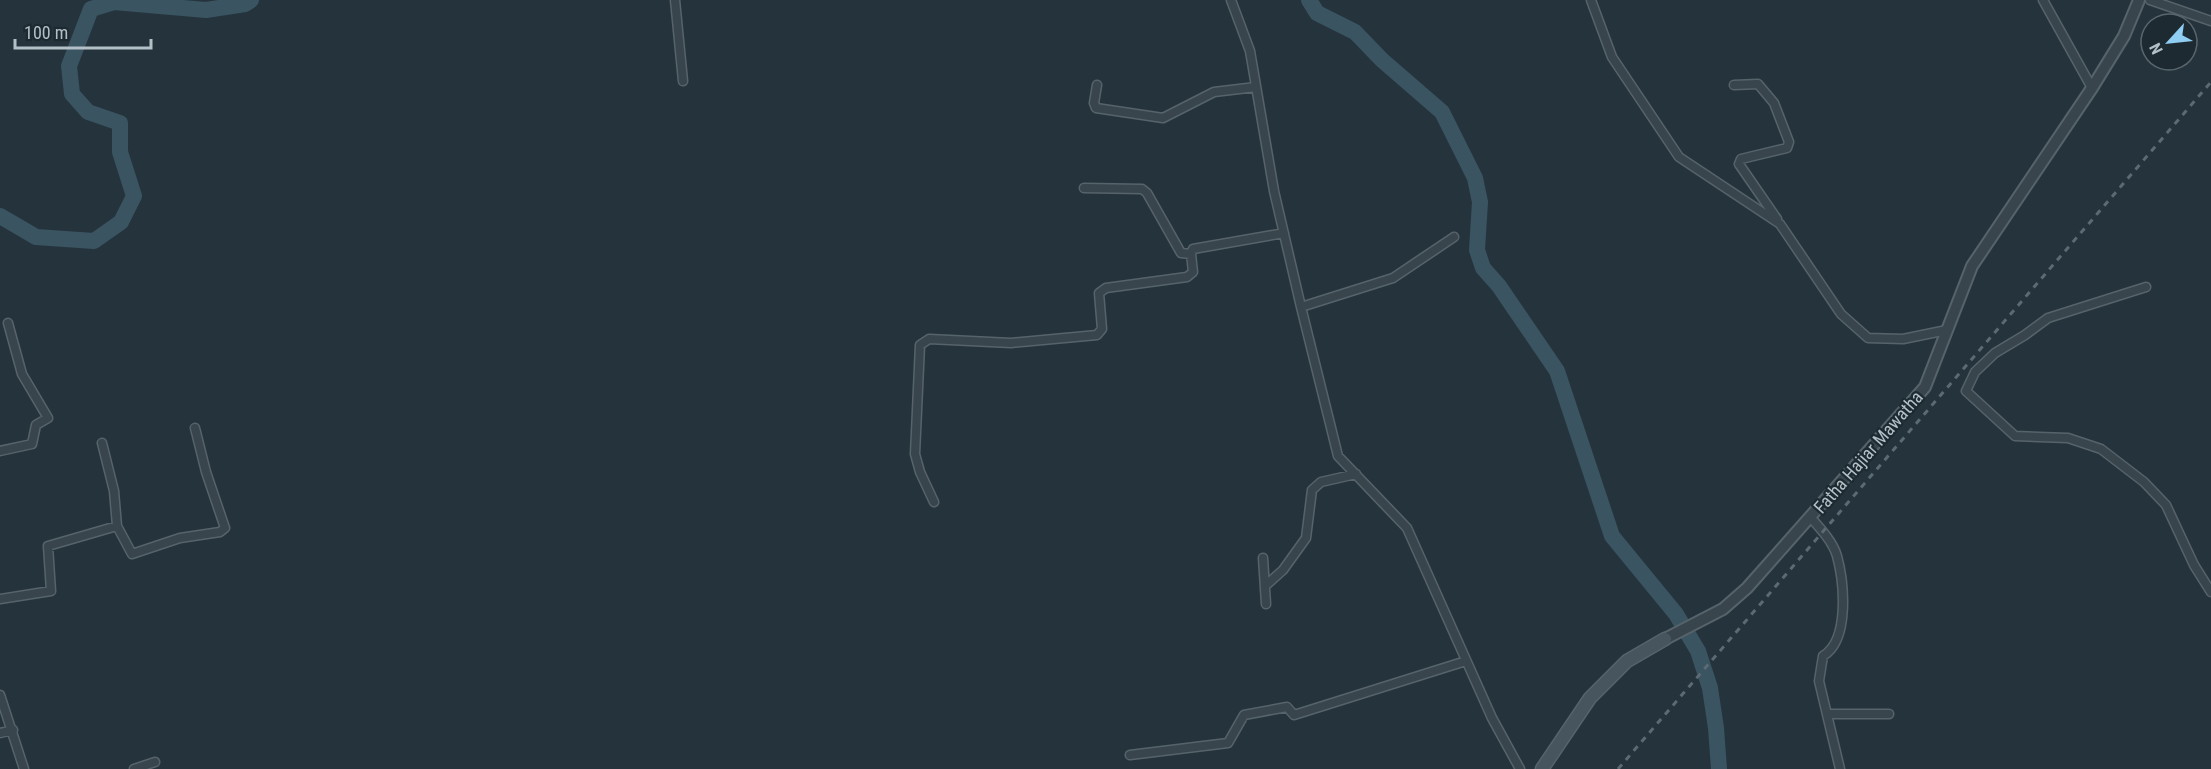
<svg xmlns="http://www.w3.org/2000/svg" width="2211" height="769" viewBox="0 0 2211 769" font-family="'Roboto Condensed',sans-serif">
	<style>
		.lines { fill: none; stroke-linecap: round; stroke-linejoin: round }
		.river { stroke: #3a5462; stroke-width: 16 }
		.minor-casing { stroke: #57636a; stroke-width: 11 }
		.tertiary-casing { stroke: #57636a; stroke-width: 14 }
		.secondary-casing { stroke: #57636a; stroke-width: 15 }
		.minor { stroke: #39454c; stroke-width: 8 }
		.tertiary { stroke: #39454c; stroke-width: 10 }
		.secondary { stroke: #47555f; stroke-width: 12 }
		.rail { stroke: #5b6a73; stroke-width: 3; stroke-dasharray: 6 6; stroke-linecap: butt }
		.labels { text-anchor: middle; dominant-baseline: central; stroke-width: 4.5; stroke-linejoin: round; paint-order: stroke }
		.street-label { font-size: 18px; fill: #b4c0c7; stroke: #1e2a31 }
	</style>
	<rect width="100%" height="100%" fill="#25343c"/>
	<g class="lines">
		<path class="river" d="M 1309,0 L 1317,13 L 1355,32 L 1382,60 L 1442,112 L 1475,178 L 1480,202 L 1477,250 L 1483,268 L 1499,286 L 1557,371 L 1612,536 L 1676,614 L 1698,651 L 1710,688 L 1716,728 L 1719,769
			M 0,216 L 36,237 L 94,241 L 121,222 L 134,196 L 120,152 L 120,123 L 88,112 L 72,94 L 69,66 L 91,9 L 114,2 L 206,10 L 245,4 L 251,0"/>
		<defs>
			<path id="minor" d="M 675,0 L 683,81
				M 1231,0 L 1250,51 L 1274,191 L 1301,307 L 1338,456 L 1407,528 L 1492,718 L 1520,769
				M 1591,0 L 1612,57 L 1679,157 L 1780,224 L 1841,314 L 1868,338 L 1903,339 L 1947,330
				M 2043,0 L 2092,88
				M 2150,0 L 2211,21
				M 1097,85 L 1094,103 L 1096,108 L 1163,118 L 1214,92 L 1256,87
				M 1734,85 L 1758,84 L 1774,103 L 1789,142 L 1787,148 L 1741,159 L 1739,164 L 1777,219
				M 1084,188 L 1142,189 L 1147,193 L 1181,253 L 1191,254
				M 2146,287 L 2048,318 L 2025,335 L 1995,353 L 1975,372 L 1966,391 L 2015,436 L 2068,438 L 2101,449 L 2144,482 L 2166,505 L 2194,565 L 2211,592
				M 1301,307 L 1393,278 L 1454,237
				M 102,443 L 114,491 L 117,526
				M 0,451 L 32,444 L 36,425 L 48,418 L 22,374 L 8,323
				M 934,502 L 920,472 L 915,454 L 920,345 L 929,339 L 1011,343 L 1097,335 L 1102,329 L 1099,293 L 1106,288 L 1187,277 L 1193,272 L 1191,254 L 1193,249 L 1284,233
				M 1811,518 C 1820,528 1833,542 1837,556 C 1844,582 1850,640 1823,656 L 1819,681 L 1840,769
				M 1263,558 L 1266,604
				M 1265,586 L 1283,570 L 1306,538 L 1312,490 L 1321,482 L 1356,474
				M 0,599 L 51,591 L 48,546 L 117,526 L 132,554 L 180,538 L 220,532 L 225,528 L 206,472 L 195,428
				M 0,695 L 24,769
				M 1827,714 L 1889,714
				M 0,733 L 13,730
				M 1130,755 L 1228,743 L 1244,715 L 1287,707 L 1294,715 L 1466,661
				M 134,769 L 155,762"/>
			<path id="tertiary" d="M 1665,639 L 1723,609 L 1747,588 L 1925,387 L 1972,266 L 2092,88 L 2124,36 L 2139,0"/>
			<path id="secondary" d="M 1542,769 L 1590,698 L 1627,661 L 1665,639"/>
		</defs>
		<use href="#minor" class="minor-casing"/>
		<use href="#tertiary" class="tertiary-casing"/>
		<use href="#secondary" class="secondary-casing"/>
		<use href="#minor" class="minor"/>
		<use href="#tertiary" class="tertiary"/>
		<use href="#secondary" class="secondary"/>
		<path class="rail" d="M 1618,769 L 2211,82"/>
	</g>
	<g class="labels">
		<g class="street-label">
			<text transform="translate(1868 452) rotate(-49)">Fatha Hajiar Mawatha</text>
		</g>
	</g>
	<g transform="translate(2169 42) rotate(243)"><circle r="28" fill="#1e2a31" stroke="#5a666d" stroke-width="1.5"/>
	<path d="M0-4.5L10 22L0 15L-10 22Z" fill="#8fcdf2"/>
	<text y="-9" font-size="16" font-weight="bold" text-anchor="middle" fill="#b4c0c7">N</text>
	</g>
	<path d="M15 39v9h136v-9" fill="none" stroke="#b4c0c7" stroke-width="3"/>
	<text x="24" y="39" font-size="18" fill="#b4c0c7" stroke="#1e2a31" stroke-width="4.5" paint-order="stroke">100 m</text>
</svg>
